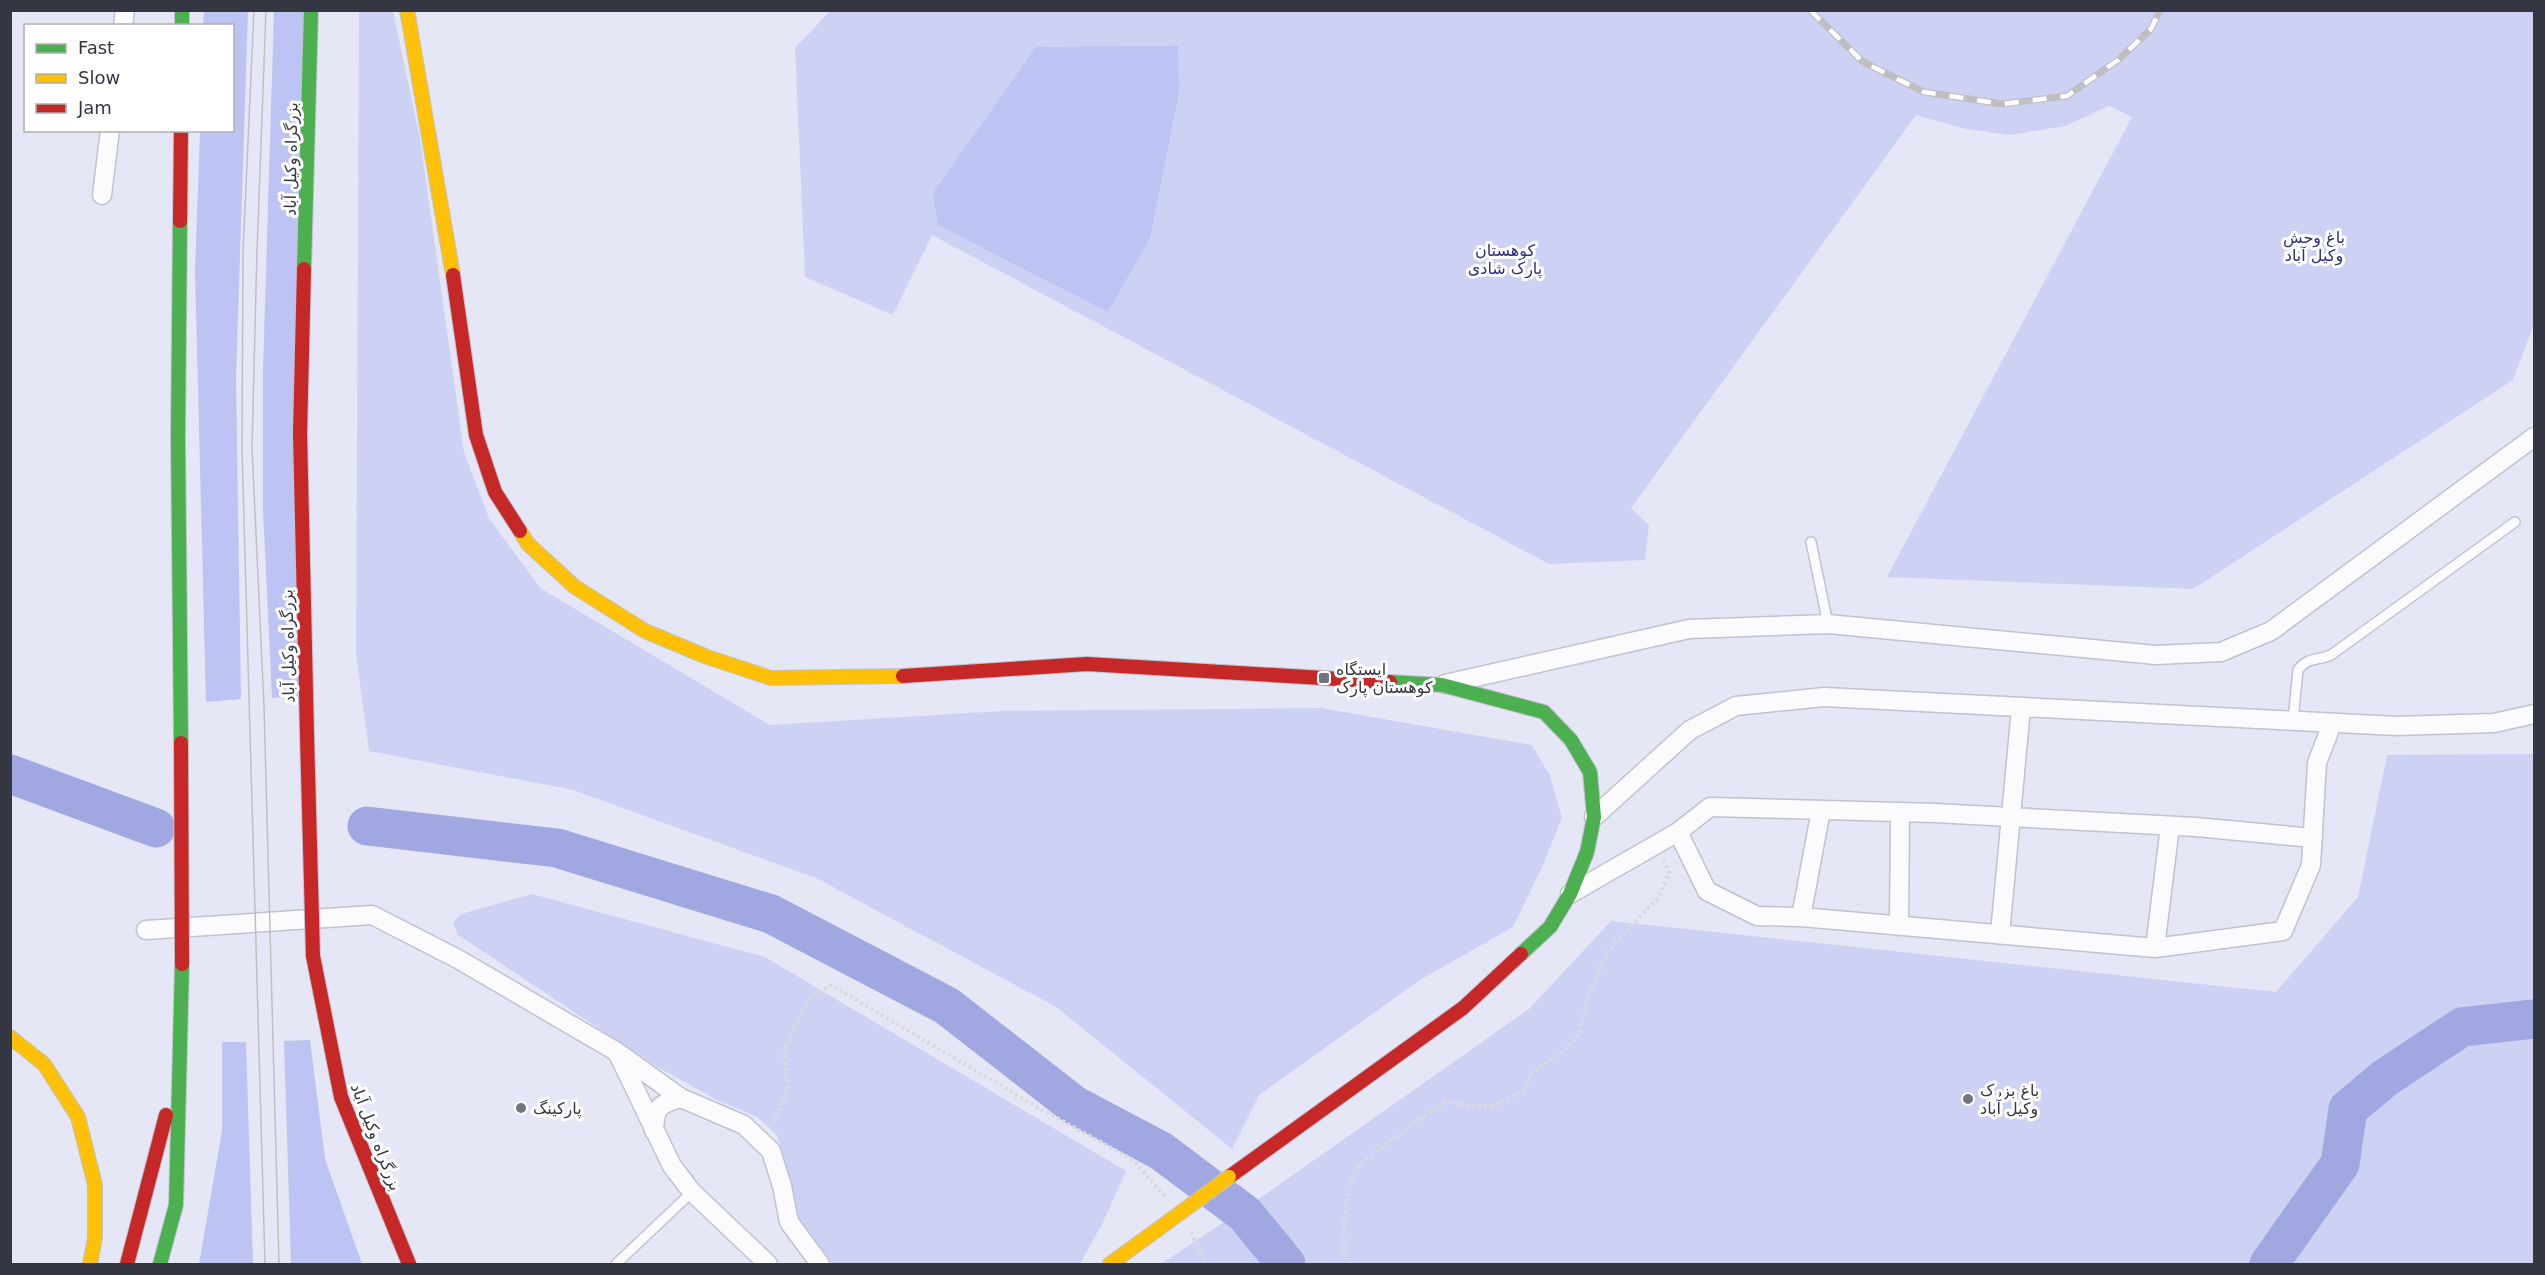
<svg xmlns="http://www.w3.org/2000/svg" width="2545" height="1275" viewBox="0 0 2545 1275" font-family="'DejaVu Sans',Vazirmatn,sans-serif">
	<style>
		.green { fill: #cdd2f5 }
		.forest { fill: #bdc3f3 }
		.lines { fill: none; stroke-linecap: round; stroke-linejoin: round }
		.river { stroke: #a1a7e0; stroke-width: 39 }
		.lane-casing { stroke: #c0c2cd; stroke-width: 12 }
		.street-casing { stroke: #c0c2cd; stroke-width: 21 }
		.fast-casing { stroke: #c0c2cd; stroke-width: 16 }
		.slow-casing { stroke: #c0c2cd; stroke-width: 16 }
		.jam-casing { stroke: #c0c2cd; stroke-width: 16 }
		.path { stroke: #d9dadf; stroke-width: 4; stroke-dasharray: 3 3; stroke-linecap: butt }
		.lane { stroke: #fbfbfe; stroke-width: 9 }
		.street { stroke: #fbfbfe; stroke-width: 18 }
		.fast { stroke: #4caf50; stroke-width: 14 }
		.slow { stroke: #ffc107; stroke-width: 14 }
		.jam { stroke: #c62828; stroke-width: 14 }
		.tram { stroke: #bfbfc3; stroke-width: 1.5 }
		.rail-casing { stroke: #bfbfc3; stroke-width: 7 }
		.rail { stroke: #fff; stroke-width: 4.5; stroke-dasharray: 14; stroke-linecap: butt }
		.slow-bridge-casing { stroke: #c0c2cd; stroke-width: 16; stroke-linecap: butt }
		.jam-bridge-casing { stroke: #c0c2cd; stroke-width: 16; stroke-linecap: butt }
		.slow-bridge { stroke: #ffc107; stroke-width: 14 }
		.jam-bridge { stroke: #c62828; stroke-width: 14 }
		.poi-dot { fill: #727480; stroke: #fff; stroke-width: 2 }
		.labels { text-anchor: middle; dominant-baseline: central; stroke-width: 6; stroke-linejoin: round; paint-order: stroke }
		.street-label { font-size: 16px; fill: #343641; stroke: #fff }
		.park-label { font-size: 16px; fill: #2f2b81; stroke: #fff }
		.poi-label { font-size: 16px; fill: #343641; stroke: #fff; text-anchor: start }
	</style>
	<rect width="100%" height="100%" fill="#e5e7f6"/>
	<path class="green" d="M 831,10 L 2534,11 L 2534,324 L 2513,380 L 2193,589 L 1887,577 L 2132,117 L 2109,106 L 2065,126 L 2010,135 L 1966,129 L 1916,115 L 1631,508 L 1649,525 L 1645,560 L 1549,564 L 932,235 L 893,315 L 805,277 L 795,48 Z
		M 359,11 L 393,11 L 420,139 L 464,452 L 489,518 L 540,588 L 770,725 L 1002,711 L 1321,708 L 1532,745 L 1550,776 L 1562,818 L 1543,865 L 1513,927 L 1420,980 L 1259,1095 L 1232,1149 L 1056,1007 L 816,878 L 573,790 L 369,751 L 356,654 Z
		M 2534,754 L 2534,1264 L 1161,1264 L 1273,1189 L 1529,1009 L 1611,921 L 2276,992 L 2358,897 L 2387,755 Z
		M 532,894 L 765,957 L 1126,1171 L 1103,1222 L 1080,1264 L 833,1264 L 802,1229 L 777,1135 L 757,1117 L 717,1100 L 652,1064 L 458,935 L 453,923 L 461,914 Z"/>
	<path class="forest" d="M 204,11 L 248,11 L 236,378 L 241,699 L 206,702 L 195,271 L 200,131 L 232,130 L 232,26 L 203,25 Z
		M 274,11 L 304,11 L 305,696 L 272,698 L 263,509 L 263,370 Z
		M 1178,46 L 1179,92 L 1150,238 L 1108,312 L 938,225 L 933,193 L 1036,47 Z
		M 310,1040 L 325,1159 L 362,1264 L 291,1264 L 284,1041 Z
		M 222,1042 L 246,1042 L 253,1264 L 199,1264 L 222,1131 Z"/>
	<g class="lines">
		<path class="river" d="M 10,774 L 156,828
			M 367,826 L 557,848 L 771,914 L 947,1006 L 1074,1105 L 1161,1151 L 1245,1214 L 1286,1264
			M 2269,1264 L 2340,1164 L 2348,1109 L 2385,1078 L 2462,1027 L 2534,1019"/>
		<defs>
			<path id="lane" d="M 1811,542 L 1828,624
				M 2293,720 L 2298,670 C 2307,657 2317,661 2331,655 L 2515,522
				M 616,1264 L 692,1192"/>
			<path id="street" d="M 123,26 L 125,10
				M 102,195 L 110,130
				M 1445,684 L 1689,629 L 1828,624 L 2156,655 L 2221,652 L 2271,631 L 2534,437
				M 1594,817 L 1690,730 L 1736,706 L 1824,697 L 2397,726 L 2494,723 L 2534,714
				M 1678,832 L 1707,891 L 1757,916 L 1801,917 L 2155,948 L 2283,931 L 2311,865 L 2317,763 L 2332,724
				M 1570,894 L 1678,832 L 1710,807 L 1935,813 L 2196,827 L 2313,838
				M 1801,917 L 1821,810
				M 1899,926 L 1900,812
				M 146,930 L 372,915 L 458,959 L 617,1052 L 681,1098 L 744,1125 L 771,1151 L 782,1186 L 789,1222 L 820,1264
				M 2000,934 L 2021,708
				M 2155,948 L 2170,826
				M 619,1056 L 672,1166 L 692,1192 L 768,1264
				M 654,1131 C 655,1108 658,1104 681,1098"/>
			<path id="fast" d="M 182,10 L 182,26
				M 180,221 L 178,437 L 181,743
				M 304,269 L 311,10
				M 1390,682 L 1442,685 L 1544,712 L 1571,740 L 1590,772 L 1594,817 L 1587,852 L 1570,894 L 1550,927 L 1521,954
				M 160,1264 L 176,1205 L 182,964"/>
			<path id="slow" d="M 407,10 L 453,275
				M 520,531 L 528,544 L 575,587 L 645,631 L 707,657 L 771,678 L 903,676
				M 10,1037 L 44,1064 L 78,1117 L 95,1185 L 95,1238 L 90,1264
				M 1110,1264 L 1161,1227"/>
			<path id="jam" d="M 180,221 L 181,130
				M 304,269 L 300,433 L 307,735
				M 453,275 L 476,435 L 495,492 L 520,531
				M 903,676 L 1087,664 L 1390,682
				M 313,956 L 341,1097 L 409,1264
				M 1229,1177 L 1463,1008 L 1521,954
				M 127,1264 L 166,1115"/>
		</defs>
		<use href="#lane" class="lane-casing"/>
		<use href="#street" class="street-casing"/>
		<use href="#fast" class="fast-casing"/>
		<use href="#slow" class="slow-casing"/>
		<use href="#jam" class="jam-casing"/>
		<path class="path" d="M 771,1127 L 788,1090 L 784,1049 L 808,1000 L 831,985 L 1032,1104 L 1133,1160 L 1166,1198
			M 1191,1232 L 1206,1264
			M 1351,1264 L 1343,1257 C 1344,1230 1343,1197 1355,1171 C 1363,1157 1429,1114 1446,1101 L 1477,1107 L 1496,1105 L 1524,1090 L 1532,1073 L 1562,1052 L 1579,1035 L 1589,994 L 1607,952 L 1658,898 L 1669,873 L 1664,860"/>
		<use href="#lane" class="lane"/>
		<use href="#street" class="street"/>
		<use href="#fast" class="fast"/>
		<use href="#slow" class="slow"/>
		<use href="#jam" class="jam"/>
		<path class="tram" d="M 254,10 L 243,252 L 242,449 L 265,1264
			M 266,10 L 257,251 L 252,448 L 264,706 L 279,1264"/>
		<defs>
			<path id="rail" d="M 1810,10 L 1863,62 L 1924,92 L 2002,104 L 2067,96 L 2118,60 L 2151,29 L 2160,10"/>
		</defs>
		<use href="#rail" class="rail-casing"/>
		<use href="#rail" class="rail"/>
		<defs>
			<path id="slow-bridge" d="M 1161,1227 L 1229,1177"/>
			<path id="jam-bridge" d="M 307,735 L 313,956
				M 181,743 L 182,964"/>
		</defs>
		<use href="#slow-bridge" class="slow-bridge-casing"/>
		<use href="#jam-bridge" class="jam-bridge-casing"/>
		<use href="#slow-bridge" class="slow-bridge"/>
		<use href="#jam-bridge" class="jam-bridge"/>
	</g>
	<g class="poi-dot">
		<rect x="1318" y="672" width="12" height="12" rx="3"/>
		<circle cx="1968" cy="1099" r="6"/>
		<circle cx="521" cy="1108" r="6"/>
	</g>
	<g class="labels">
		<g class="street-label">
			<text transform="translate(291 159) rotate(-89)">بزرگراه وکیل آباد</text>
			<text transform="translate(288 646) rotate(-91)">بزرگراه وکیل آباد</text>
			<text transform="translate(376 1137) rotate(69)">بزرگراه وکیل آباد</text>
		</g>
		<g class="park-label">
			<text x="2314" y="237">باغ وحش<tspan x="2314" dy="18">وکیل آباد</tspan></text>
			<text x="1505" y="250">کوهستان<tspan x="1505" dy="18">پارک شادی</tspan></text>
		</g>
		<g class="poi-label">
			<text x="1336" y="669">ایستگاه<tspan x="1336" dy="18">کوهستان پارک</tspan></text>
			<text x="1980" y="1090">باغ بزرک<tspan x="1980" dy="18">وکیل آباد</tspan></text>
			<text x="533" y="1108">پارکینگ</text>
		</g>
	</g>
	<rect width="2545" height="1275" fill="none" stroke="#343641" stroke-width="24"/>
	<rect x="24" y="24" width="210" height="108" fill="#ffffff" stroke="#aeafb3" stroke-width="1.5"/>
	<rect x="36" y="44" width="30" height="9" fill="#4caf50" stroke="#aeafb3" stroke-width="1.5"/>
	<text x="78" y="54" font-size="18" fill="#343641">Fast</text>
	<rect x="36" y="74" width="30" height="9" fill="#ffc107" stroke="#aeafb3" stroke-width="1.5"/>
	<text x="78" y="84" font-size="18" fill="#343641">Slow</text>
	<rect x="36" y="104" width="30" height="9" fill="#c62828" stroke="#aeafb3" stroke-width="1.5"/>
	<text x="78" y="114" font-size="18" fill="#343641">Jam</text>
</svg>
